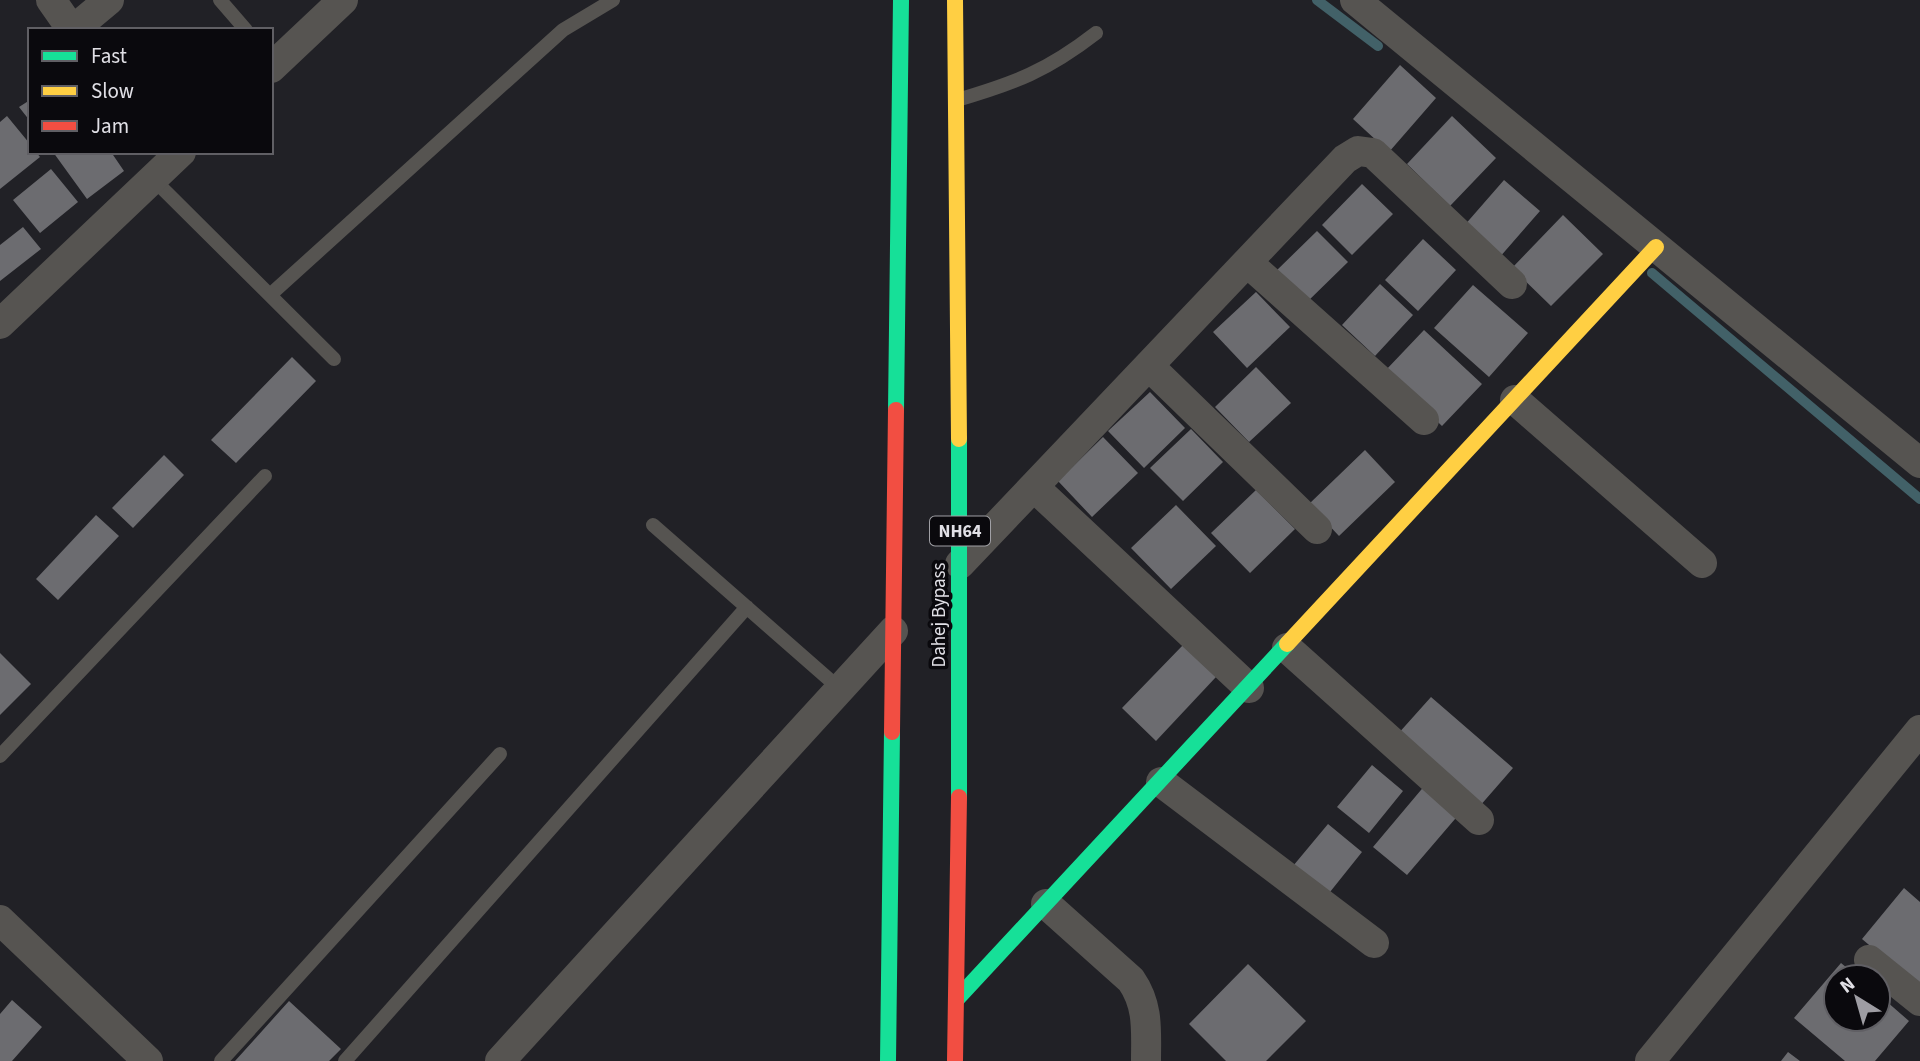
<svg xmlns="http://www.w3.org/2000/svg" width="1920" height="1061" viewBox="0 0 1920 1061" font-family="'Source Sans 3',sans-serif">
	<style>
		.lines { fill: none; stroke-linecap: round; stroke-linejoin: round }
		.stream { stroke: #426168; stroke-width: 10 }
		.building { fill: #6c6c70 }
		.lane { stroke: #565451; stroke-width: 14 }
		.street { stroke: #565451; stroke-width: 30 }
		.fast { stroke: #16e098; stroke-width: 16 }
		.slow { stroke: #ffcf43; stroke-width: 16 }
		.jam { stroke: #f24e42; stroke-width: 16 }
		.labels { text-anchor: middle; dominant-baseline: central; stroke-width: 7; stroke-linejoin: round; paint-order: stroke }
		.shield { fill: #0a090d; stroke: #a0a0a5; stroke-width: 2 }
		.shield-label { font-size: 18px; font-weight: bold; fill: #e1e0e6 }
		.street-label { font-size: 19px; fill: #e1e0e6; stroke: #0a090d }
	</style>
	<rect width="100%" height="100%" fill="#212126"/>
	<g class="lines">
		<path class="stream" d="M 1317,0 L 1378,46
			M 1652,273 L 1920,499"/>
	</g>
	<path class="building" d="M 1400,65 L 1436,98 L 1389,152 L 1353,119 Z
		M 30,100 L 30,121 L 19,107 Z
		M 7,116 L 30,144 L 30,152 L 36,152 L 40,157 L 0,189 L 0,122 Z
		M 1452,116 L 1496,158 L 1450,206 L 1407,164 Z
		M 53,152 L 111,152 L 124,171 L 87,199 Z
		M 51,169 L 78,202 L 40,233 L 13,200 Z
		M 1504,180 L 1540,211 L 1499,258 L 1463,227 Z
		M 1362,184 L 1393,214 L 1352,255 L 1322,225 Z
		M 1563,215 L 1603,254 L 1551,306 L 1512,268 Z
		M 23,227 L 41,249 L 0,281 L 0,245 Z
		M 1317,231 L 1348,262 L 1305,304 L 1274,273 Z
		M 1423,239 L 1456,270 L 1418,311 L 1385,280 Z
		M 1380,284 L 1413,315 L 1375,356 L 1342,325 Z
		M 1473,285 L 1528,333 L 1489,377 L 1434,328 Z
		M 1256,292 L 1290,327 L 1247,368 L 1213,332 Z
		M 1424,330 L 1482,384 L 1442,426 L 1385,371 Z
		M 292,357 L 316,381 L 236,463 L 211,440 Z
		M 1256,367 L 1291,403 L 1249,442 L 1215,407 Z
		M 1150,392 L 1185,428 L 1144,468 L 1108,431 Z
		M 1191,429 L 1223,462 L 1183,501 L 1150,468 Z
		M 1103,437 L 1138,473 L 1092,517 L 1058,481 Z
		M 1365,450 L 1395,482 L 1339,536 L 1309,504 Z
		M 164,455 L 184,475 L 133,528 L 112,508 Z
		M 1256,490 L 1295,529 L 1250,573 L 1211,533 Z
		M 1176,505 L 1216,546 L 1171,589 L 1131,548 Z
		M 96,515 L 119,536 L 58,600 L 36,579 Z
		M 1183,645 L 1216,677 L 1156,741 L 1122,708 Z
		M 0,653 L 31,684 L 0,715 Z
		M 1431,697 L 1513,768 L 1479,807 L 1397,735 Z
		M 1372,765 L 1403,791 L 1369,833 L 1337,807 Z
		M 1426,784 L 1461,812 L 1407,875 L 1373,847 Z
		M 1328,824 L 1362,852 L 1326,897 L 1293,866 Z
		M 1904,888 L 1920,902 L 1920,988 L 1862,939 Z
		M 1841,963 L 1858,977 L 1836,977 L 1836,1019 L 1878,1019 L 1878,994 L 1909,1021 L 1875,1061 L 1845,1061 L 1794,1018 Z
		M 1248,964 L 1306,1021 L 1266,1061 L 1226,1061 L 1189,1024 Z
		M 12,1000 L 42,1027 L 12,1061 L 0,1061 L 0,1014 Z
		M 289,1001 L 341,1049 L 329,1061 L 235,1061 Z
		M 1788,1052 L 1800,1061 L 1781,1061 Z"/>
	<g class="lines">
		<path class="lane" d="M 220,0 L 246,30
			M 957,100 C 1015,83 1047,71 1096,33
			M 153,179 L 334,359
			M 270,295 L 563,30 L 613,0
			M 653,525 L 840,689
			M 0,756 L 265,476
			M 221,1061 L 500,754
			M 345,1061 L 747,607"/>
		<path class="street" d="M 51,0 L 72,30
			M 1355,0 L 1920,463
			M 73,30 L 109,0
			M 271,68 L 343,0
			M 1248,263 L 1424,420
			M 0,324 L 181,152
			M 1149,366 L 1317,529
			M 1515,400 L 1702,563
			M 1034,487 L 1249,688
			M 960,564 L 1345,159 L 1358,151 L 1373,153 L 1512,284
			M 1287,648 L 1479,820
			M 1161,782 L 1374,943
			M 1046,904 L 1131,980 C 1149,1006 1146,1031 1146,1061
			M 0,920 L 148,1061
			M 1869,960 L 1920,1001
			M 500,1061 L 893,631
			M 1650,1061 L 1920,730"/>
		<path class="fast" d="M 896,410 L 901,0
			M 959,797 L 959,439
			M 956,1000 L 1287,644
			M 888,1061 L 892,732"/>
		<path class="slow" d="M 955,0 L 959,439
			M 1287,644 L 1656,247"/>
		<path class="jam" d="M 892,732 L 896,410
			M 955,1061 L 959,797"/>
	</g>
	<g class="labels">
		<rect class="shield" x="930" y="516.5" width="60" height="29" rx="5"/>
		<g class="shield-label">
			<text x="960" y="531">NH64</text>
		</g>
		<g class="street-label">
			<text transform="translate(939 615) rotate(-90)">Dahej Bypass</text>
		</g>
	</g>
	<rect x="28" y="28" width="245" height="126" fill="#0a090d" stroke="#605f64" stroke-width="2"/>
	<rect x="42" y="51" width="35" height="10" fill="#16e098" stroke="#605f64" stroke-width="2"/>
	<text x="91" y="63" font-size="21" fill="#e1e0e6">Fast</text>
	<rect x="42" y="86" width="35" height="10" fill="#ffcf43" stroke="#605f64" stroke-width="2"/>
	<text x="91" y="98" font-size="21" fill="#e1e0e6">Slow</text>
	<rect x="42" y="121" width="35" height="10" fill="#f24e42" stroke="#605f64" stroke-width="2"/>
	<text x="91" y="133" font-size="21" fill="#e1e0e6">Jam</text>
	<g transform="translate(1857 998) rotate(323)"><circle r="33" fill="#0a090d" stroke="#605f64" stroke-width="2"/>
	<path d="M0-5L12 26L0 18L-12 26Z" fill="#9e9da3"/>
	<text y="-10" font-size="19" font-weight="bold" text-anchor="middle" fill="#e1e0e6">N</text>
	</g>
</svg>
